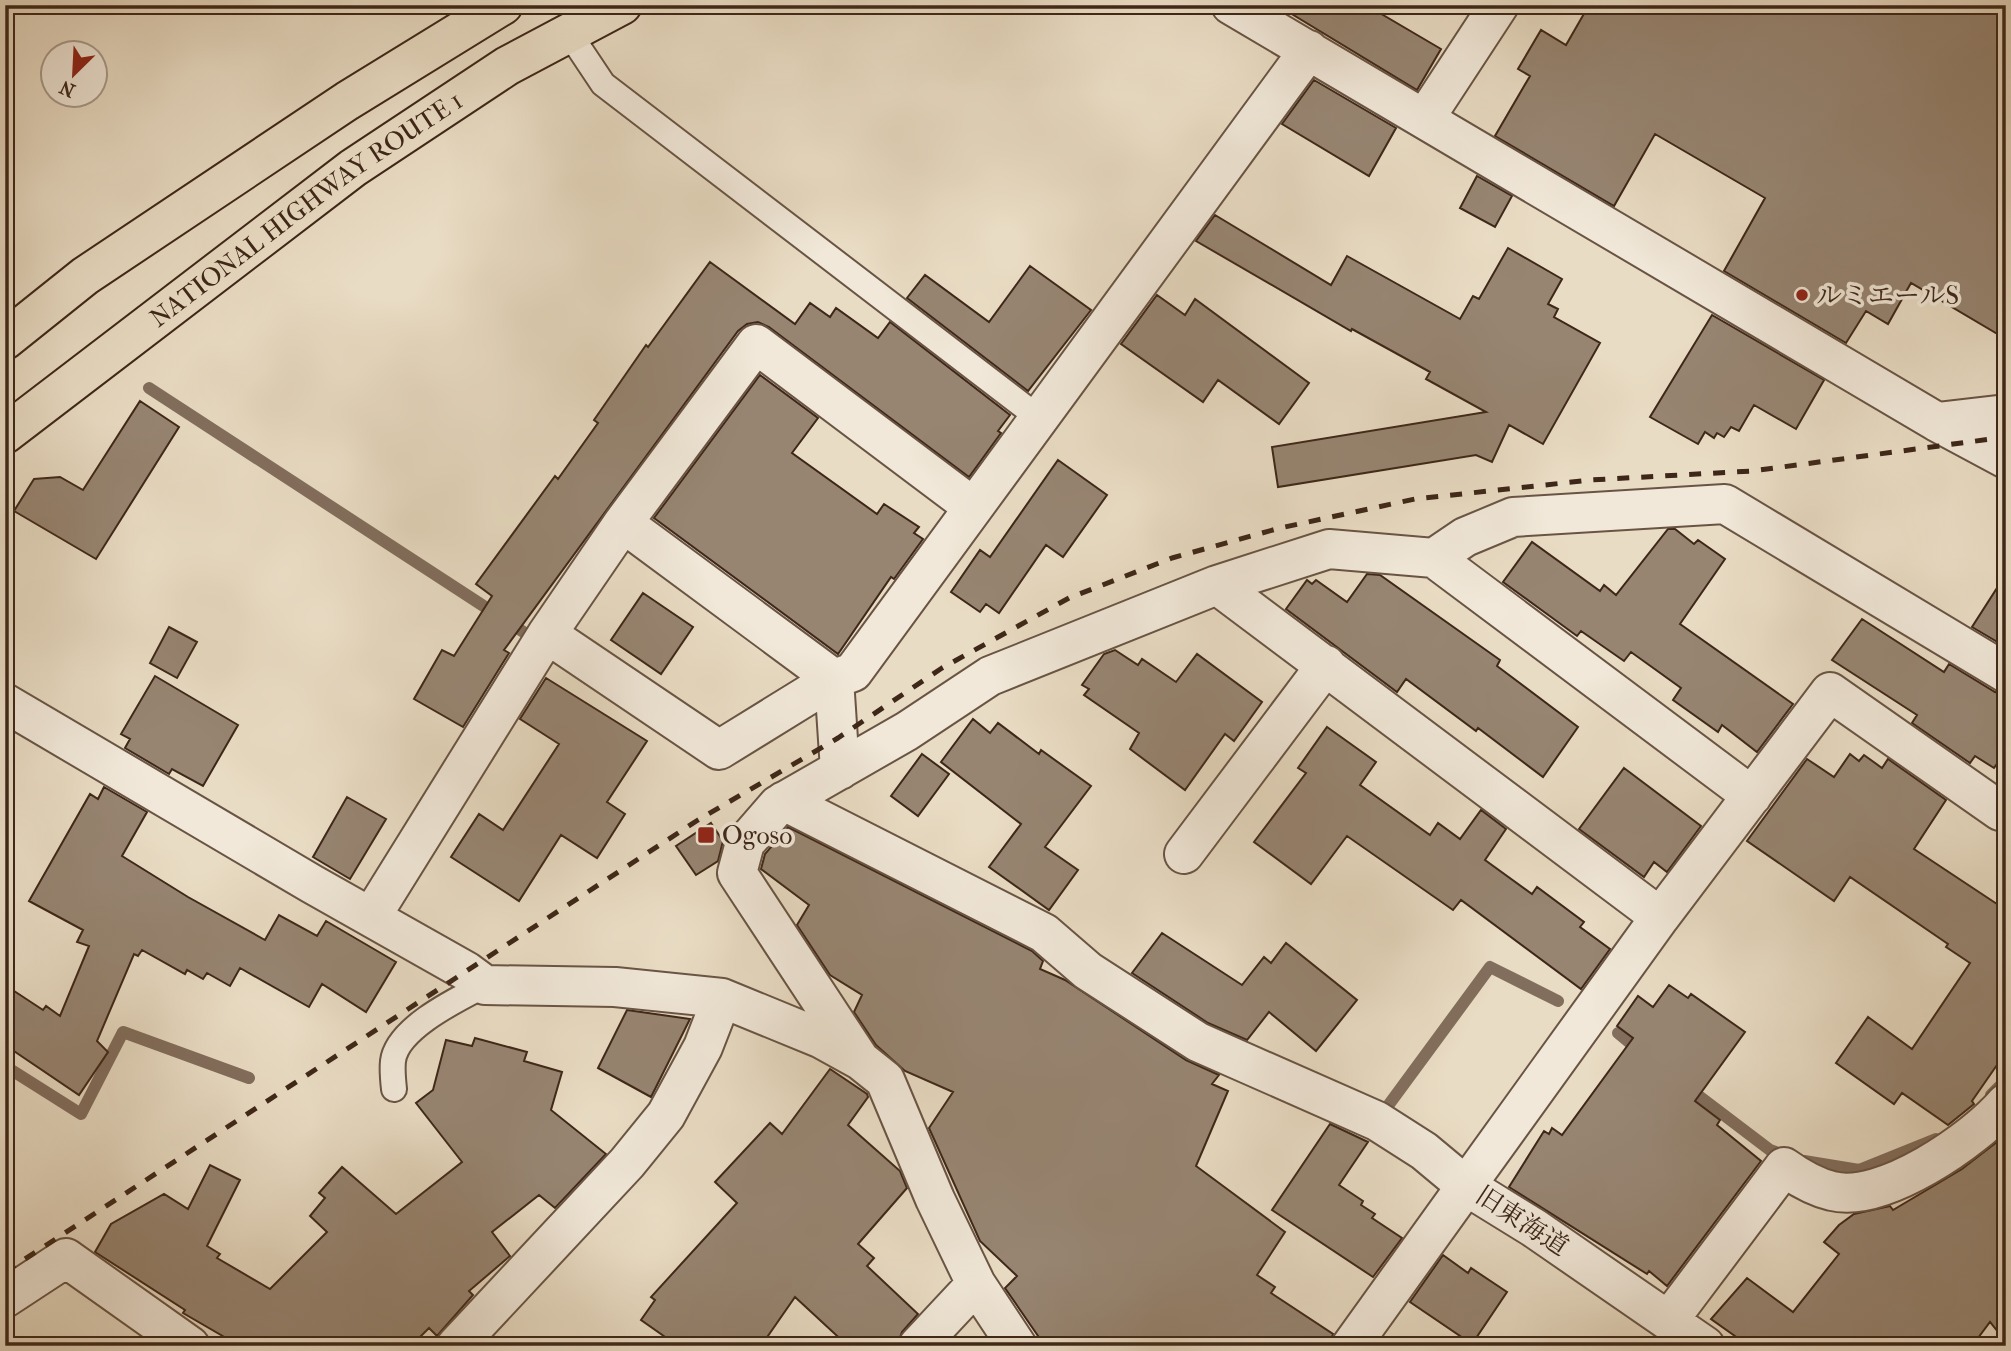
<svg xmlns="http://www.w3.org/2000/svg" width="2011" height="1351" viewBox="0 0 2011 1351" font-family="'IM FELL French Canon','Noto Serif JP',serif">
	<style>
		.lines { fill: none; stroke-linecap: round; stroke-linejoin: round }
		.stream { stroke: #826e5d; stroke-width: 12 }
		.building { fill: #978572; stroke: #3e2719; stroke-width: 2 }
		.lane-casing { stroke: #695444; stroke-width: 28 }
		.street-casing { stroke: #695444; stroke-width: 42 }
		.highway-casing { stroke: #3e2719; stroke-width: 42 }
		.lane { stroke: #f1e8d9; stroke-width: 24 }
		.street { stroke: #f1e8d9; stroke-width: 38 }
		.highway { stroke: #e9dcc4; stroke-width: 38 }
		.rail { stroke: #3e2719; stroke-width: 5; stroke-dasharray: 12 12; stroke-linecap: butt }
		.poi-dot { fill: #8f2418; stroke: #f1e8d9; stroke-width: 2.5 }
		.labels { text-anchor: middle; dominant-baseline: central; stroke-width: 7; stroke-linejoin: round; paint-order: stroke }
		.street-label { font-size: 26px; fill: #3e2719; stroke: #f1e8d9 }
		.poi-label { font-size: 26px; fill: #3e2719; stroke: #f1e8d9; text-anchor: start }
	</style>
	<rect width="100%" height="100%" fill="#e9dcc4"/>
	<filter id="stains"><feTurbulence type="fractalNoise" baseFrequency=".00286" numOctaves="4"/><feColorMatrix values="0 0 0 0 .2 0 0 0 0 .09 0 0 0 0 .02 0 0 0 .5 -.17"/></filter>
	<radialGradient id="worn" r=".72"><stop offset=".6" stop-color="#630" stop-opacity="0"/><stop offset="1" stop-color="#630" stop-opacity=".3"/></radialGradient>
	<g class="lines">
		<path class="stream" d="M 149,388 L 525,633
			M 1618,1033 L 1642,1053
			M 5,1066 L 81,1114 L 123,1032 L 249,1078
			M 1687,1087 L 1770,1150 L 1787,1156
			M 1991,1095 L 2006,1080
			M 1379,1118 L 1490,967 L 1558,1001
			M 1804,1161 L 1859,1170 L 1936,1139"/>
	</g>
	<path class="building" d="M 1277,5 L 1366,5 L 1441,49 L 1417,90 Z
		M 1589,5 L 2006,5 L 2006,339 L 1911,283 L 1888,324 L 1866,311 L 1846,343 L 1724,271 L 1765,198 L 1655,134 L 1614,206 L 1495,136 L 1530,76 L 1518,69 L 1541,30 L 1566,45 Z
		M 1314,80 L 1396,128 L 1369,176 L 1282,124 Z
		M 1477,176 L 1512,196 L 1495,227 L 1460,208 Z
		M 1215,215 L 1331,285 L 1347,256 L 1460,319 L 1473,296 L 1479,299 L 1508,248 L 1562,279 L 1548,304 L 1558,309 L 1554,317 L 1600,343 L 1543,444 L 1509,425 L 1492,462 L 1476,455 L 1278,487 L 1272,447 L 1486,412 L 1426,379 L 1430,372 L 1352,329 L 1351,331 L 1196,241 Z
		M 710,262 L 795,324 L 810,303 L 830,317 L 836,308 L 878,338 L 890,322 L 1010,415 L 998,431 L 1001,433 L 969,477 L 769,327 L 758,322 L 747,324 L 738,331 L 504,650 L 509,653 L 463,727 L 414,699 L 442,650 L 454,656 L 492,596 L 476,584 L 555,476 L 558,479 L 598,423 L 594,420 L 646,345 L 648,347 Z
		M 1030,266 L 1091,310 L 1028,391 L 907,298 L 925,275 L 989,322 Z
		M 1157,295 L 1185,315 L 1195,299 L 1309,383 L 1279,424 L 1218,380 L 1203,402 L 1121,344 Z
		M 1712,315 L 1824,380 L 1796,429 L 1754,405 L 1739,431 L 1731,427 L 1724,437 L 1717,433 L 1714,438 L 1705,432 L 1698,444 L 1650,417 Z
		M 760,375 L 818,418 L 792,453 L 877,514 L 884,504 L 919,527 L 914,533 L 923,539 L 894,579 L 891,577 L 838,654 L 654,518 Z
		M 140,401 L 179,427 L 96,559 L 14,511 L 34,479 L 60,477 L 83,490 Z
		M 1058,460 L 1107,495 L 1063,557 L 1046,545 L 999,613 L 986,604 L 980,612 L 951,592 L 980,550 L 990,557 Z
		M 1668,529 L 1675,529 L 1694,544 L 1698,540 L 1725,559 L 1680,624 L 1793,704 L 1757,752 L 1722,725 L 1718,732 L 1673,700 L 1681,688 L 1631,652 L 1624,661 L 1581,631 L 1577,636 L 1503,582 L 1532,542 L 1600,591 L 1604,585 L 1616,595 Z
		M 1367,574 L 1380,575 L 1500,660 L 1497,666 L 1578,727 L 1543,777 L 1478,728 L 1476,731 L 1406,679 L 1397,692 L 1286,609 L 1307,580 L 1312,584 L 1316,580 L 1347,602 Z
		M 2006,574 L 2006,647 L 1972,627 Z
		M 643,593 L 693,627 L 661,674 L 611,640 Z
		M 1862,619 L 1944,672 L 1949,664 L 1995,692 L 2006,695 L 2006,751 L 1994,768 L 1975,756 L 1970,763 L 1912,723 L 1917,715 L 1832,660 Z
		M 169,627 L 197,642 L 177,678 L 150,663 Z
		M 1115,650 L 1138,665 L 1142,659 L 1176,682 L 1197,654 L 1262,702 L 1234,741 L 1225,734 L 1185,790 L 1130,749 L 1139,733 L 1084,695 L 1089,689 L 1082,685 L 1104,654 Z
		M 155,676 L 238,725 L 203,786 L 172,769 L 169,774 L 125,748 L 130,739 L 121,734 Z
		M 546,678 L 647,741 L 607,802 L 625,814 L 597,858 L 561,835 L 519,901 L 451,857 L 479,814 L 503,830 L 559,744 L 520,719 Z
		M 973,719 L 990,733 L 998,723 L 1039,754 L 1041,750 L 1091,786 L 1045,847 L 1078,870 L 1049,910 L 989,867 L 1021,824 L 941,762 Z
		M 1327,727 L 1376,762 L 1360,785 L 1430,835 L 1438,823 L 1460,839 L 1481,810 L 1506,829 L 1485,860 L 1532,894 L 1537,887 L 1584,922 L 1580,927 L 1610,949 L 1581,989 L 1461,900 L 1453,910 L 1347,836 L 1311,884 L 1254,842 L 1306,773 L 1298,768 Z
		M 922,754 L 949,774 L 918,816 L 891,796 Z
		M 1850,754 L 1859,761 L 1864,755 L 1882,768 L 1888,759 L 1946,800 L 1914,849 L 2006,910 L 2006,1052 L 1972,1101 L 1974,1104 L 1948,1125 L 1902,1093 L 1894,1104 L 1836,1063 L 1868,1017 L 1912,1049 L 1970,963 L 1946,947 L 1948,944 L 1850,877 L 1834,901 L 1747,841 L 1807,759 L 1834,777 Z
		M 1624,768 L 1701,826 L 1667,872 L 1654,862 L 1644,877 L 1579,829 Z
		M 104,787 L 147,812 L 122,856 L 188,897 L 265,940 L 279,915 L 317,936 L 326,921 L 396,962 L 366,1012 L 322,984 L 309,1007 L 240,968 L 230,986 L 207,973 L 203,979 L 187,970 L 185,974 L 142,950 L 138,956 L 134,954 L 97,1041 L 108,1052 L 79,1095 L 5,1045 L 5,985 L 43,1010 L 46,1006 L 60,1016 L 89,946 L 77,942 L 83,930 L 29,901 L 90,794 L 98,799 Z
		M 347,797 L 386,819 L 350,879 L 313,857 Z
		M 711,823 L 723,841 L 718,861 L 696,875 L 676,846 Z
		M 788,827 L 1032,951 L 1043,961 L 1040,969 L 1065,980 L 1186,1060 L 1219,1075 L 1212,1084 L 1228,1091 L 1196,1166 L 1285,1232 L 1257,1275 L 1275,1287 L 1271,1293 L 1333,1334 L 1329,1346 L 1045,1346 L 1005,1288 L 1017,1276 L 980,1241 L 929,1128 L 953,1092 L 905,1071 L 876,1045 L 854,1012 L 862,995 L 830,975 L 797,925 L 809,905 L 761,869 L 765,854 Z
		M 1162,933 L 1242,985 L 1264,957 L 1271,963 L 1286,943 L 1357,1000 L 1316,1051 L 1269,1012 L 1247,1040 L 1208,1023 L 1132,973 Z
		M 1669,985 L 1688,998 L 1691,994 L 1745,1032 L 1695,1101 L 1720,1120 L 1717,1125 L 1761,1161 L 1667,1286 L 1649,1271 L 1647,1274 L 1509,1187 L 1544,1131 L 1549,1134 L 1552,1128 L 1562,1135 L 1633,1038 L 1617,1026 L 1638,996 L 1653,1007 Z
		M 627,1010 L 690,1019 L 651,1097 L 598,1068 Z
		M 475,1038 L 527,1052 L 524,1061 L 562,1072 L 551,1110 L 606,1154 L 555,1208 L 539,1195 L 492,1232 L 510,1256 L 469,1291 L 473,1295 L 437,1336 L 429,1328 L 411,1346 L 240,1346 L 183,1313 L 185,1310 L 95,1252 L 111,1224 L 164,1194 L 188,1209 L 210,1165 L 240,1180 L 207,1246 L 220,1254 L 217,1258 L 270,1289 L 327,1232 L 310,1216 L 325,1198 L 319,1193 L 342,1167 L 396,1214 L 462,1162 L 416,1103 L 433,1090 L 446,1040 L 472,1046 Z
		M 830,1069 L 867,1094 L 868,1097 L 848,1125 L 900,1171 L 907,1188 L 858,1244 L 874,1258 L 867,1266 L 918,1314 L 902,1332 L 897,1346 L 848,1346 L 795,1297 L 761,1346 L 678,1346 L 641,1320 L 655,1300 L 651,1297 L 737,1203 L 715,1182 L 770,1123 L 782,1134 Z
		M 1330,1124 L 1368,1142 L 1339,1185 L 1363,1201 L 1361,1205 L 1375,1214 L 1372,1218 L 1402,1238 L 1373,1277 L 1272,1210 Z
		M 2006,1135 L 2006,1342 L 1990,1322 L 1972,1346 L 1749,1346 L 1711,1319 L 1747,1278 L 1793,1312 L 1839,1254 L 1824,1242 L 1839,1225 L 1854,1214 L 1890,1206 L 1893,1210 L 1962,1169 Z
		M 1443,1255 L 1468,1273 L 1471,1268 L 1507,1292 L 1472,1344 L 1410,1302 Z"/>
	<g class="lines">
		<defs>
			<path id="lane" d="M 569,33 L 603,84 L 1039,418
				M 394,1089 C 393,1080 392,1070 393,1061 C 397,1028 458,999 485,985"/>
			<path id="street" d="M 1231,5 L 1937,422 L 2006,459
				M 1425,118 L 1499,5
				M 1937,422 L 2006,414
				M 623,523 L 834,679 L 853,672 L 1309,50
				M 1434,558 L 1752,796
				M 1217,585 L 1660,917
				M 547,634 L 719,750 L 834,679 L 840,770
				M 5,703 L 312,884 L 466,971 L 485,985 L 615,987 L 722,998 L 822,1039 L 860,1060 L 885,1080 L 935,1199 L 976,1284 L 1017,1346
				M 784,801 L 1044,933 L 1088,971 L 1198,1042 L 1377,1121 L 1424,1151 L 1466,1186 L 1660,917 L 1830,692 L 2000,811 L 2006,803
				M 1184,854 L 1326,665
				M 371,917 L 547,634 L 623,523 L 756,344 L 973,507
				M 860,1060 L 737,873 L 745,843 L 778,805 L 907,731 L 990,676 L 1217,585 L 1329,549 L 1434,558 L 1465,537 L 1513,517 L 1725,504 L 2006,673
				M 5,1298 L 66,1258 L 190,1346
				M 1669,1320 L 1784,1167 C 1798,1177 1815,1187 1832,1191 C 1882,1204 1975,1140 2006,1103
				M 456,1346 L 627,1163 L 666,1115 L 703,1047 L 722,998
				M 918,1346 L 976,1284
				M 1351,1346 L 1466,1186 L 1534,1228 L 1705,1346"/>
			<g id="highway">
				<path d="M 5,340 L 85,276 L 347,101 L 503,5"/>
				<path id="s1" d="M 5,434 L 353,168 L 507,66 L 622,5"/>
			</g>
		</defs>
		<use href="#lane" class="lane-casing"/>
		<use href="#street" class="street-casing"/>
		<use href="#highway" class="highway-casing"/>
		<use href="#lane" class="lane"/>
		<use href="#street" class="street"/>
		<use href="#highway" class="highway"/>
		<path class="rail" d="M 5,1272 L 698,820 L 838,738 L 942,668 L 1069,598 L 1172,558 L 1280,528 L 1415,499 L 1591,480 L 1752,471 L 2006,437"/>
	</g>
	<g class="poi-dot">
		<circle cx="1802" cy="295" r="7"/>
		<rect x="697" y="826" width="18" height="18" rx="3.5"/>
	</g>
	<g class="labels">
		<g class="street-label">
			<text stroke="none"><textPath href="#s1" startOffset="376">NATIONAL HIGHWAY ROUTE 1</textPath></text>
			<text transform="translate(1522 1221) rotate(33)">旧東海道</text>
		</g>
		<g class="poi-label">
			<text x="1816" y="295">ルミエールS</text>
			<text x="722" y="835">Ogoso</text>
		</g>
	</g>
	<rect width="2011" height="1351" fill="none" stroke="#e9dcc4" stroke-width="28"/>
	<rect x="7" y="7" width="1997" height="1337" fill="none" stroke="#3e2719" stroke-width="3.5"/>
	<rect x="14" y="14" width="1983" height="1323" fill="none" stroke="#3e2719" stroke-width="2"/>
	<g transform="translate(74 74) rotate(204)"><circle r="33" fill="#f1e8d9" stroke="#a99b8c" stroke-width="2"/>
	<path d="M0-5L12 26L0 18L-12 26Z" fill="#8f2418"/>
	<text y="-10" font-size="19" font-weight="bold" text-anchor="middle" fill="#3e2719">N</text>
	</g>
	<rect width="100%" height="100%" filter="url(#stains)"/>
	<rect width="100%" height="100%" fill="url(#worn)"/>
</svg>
